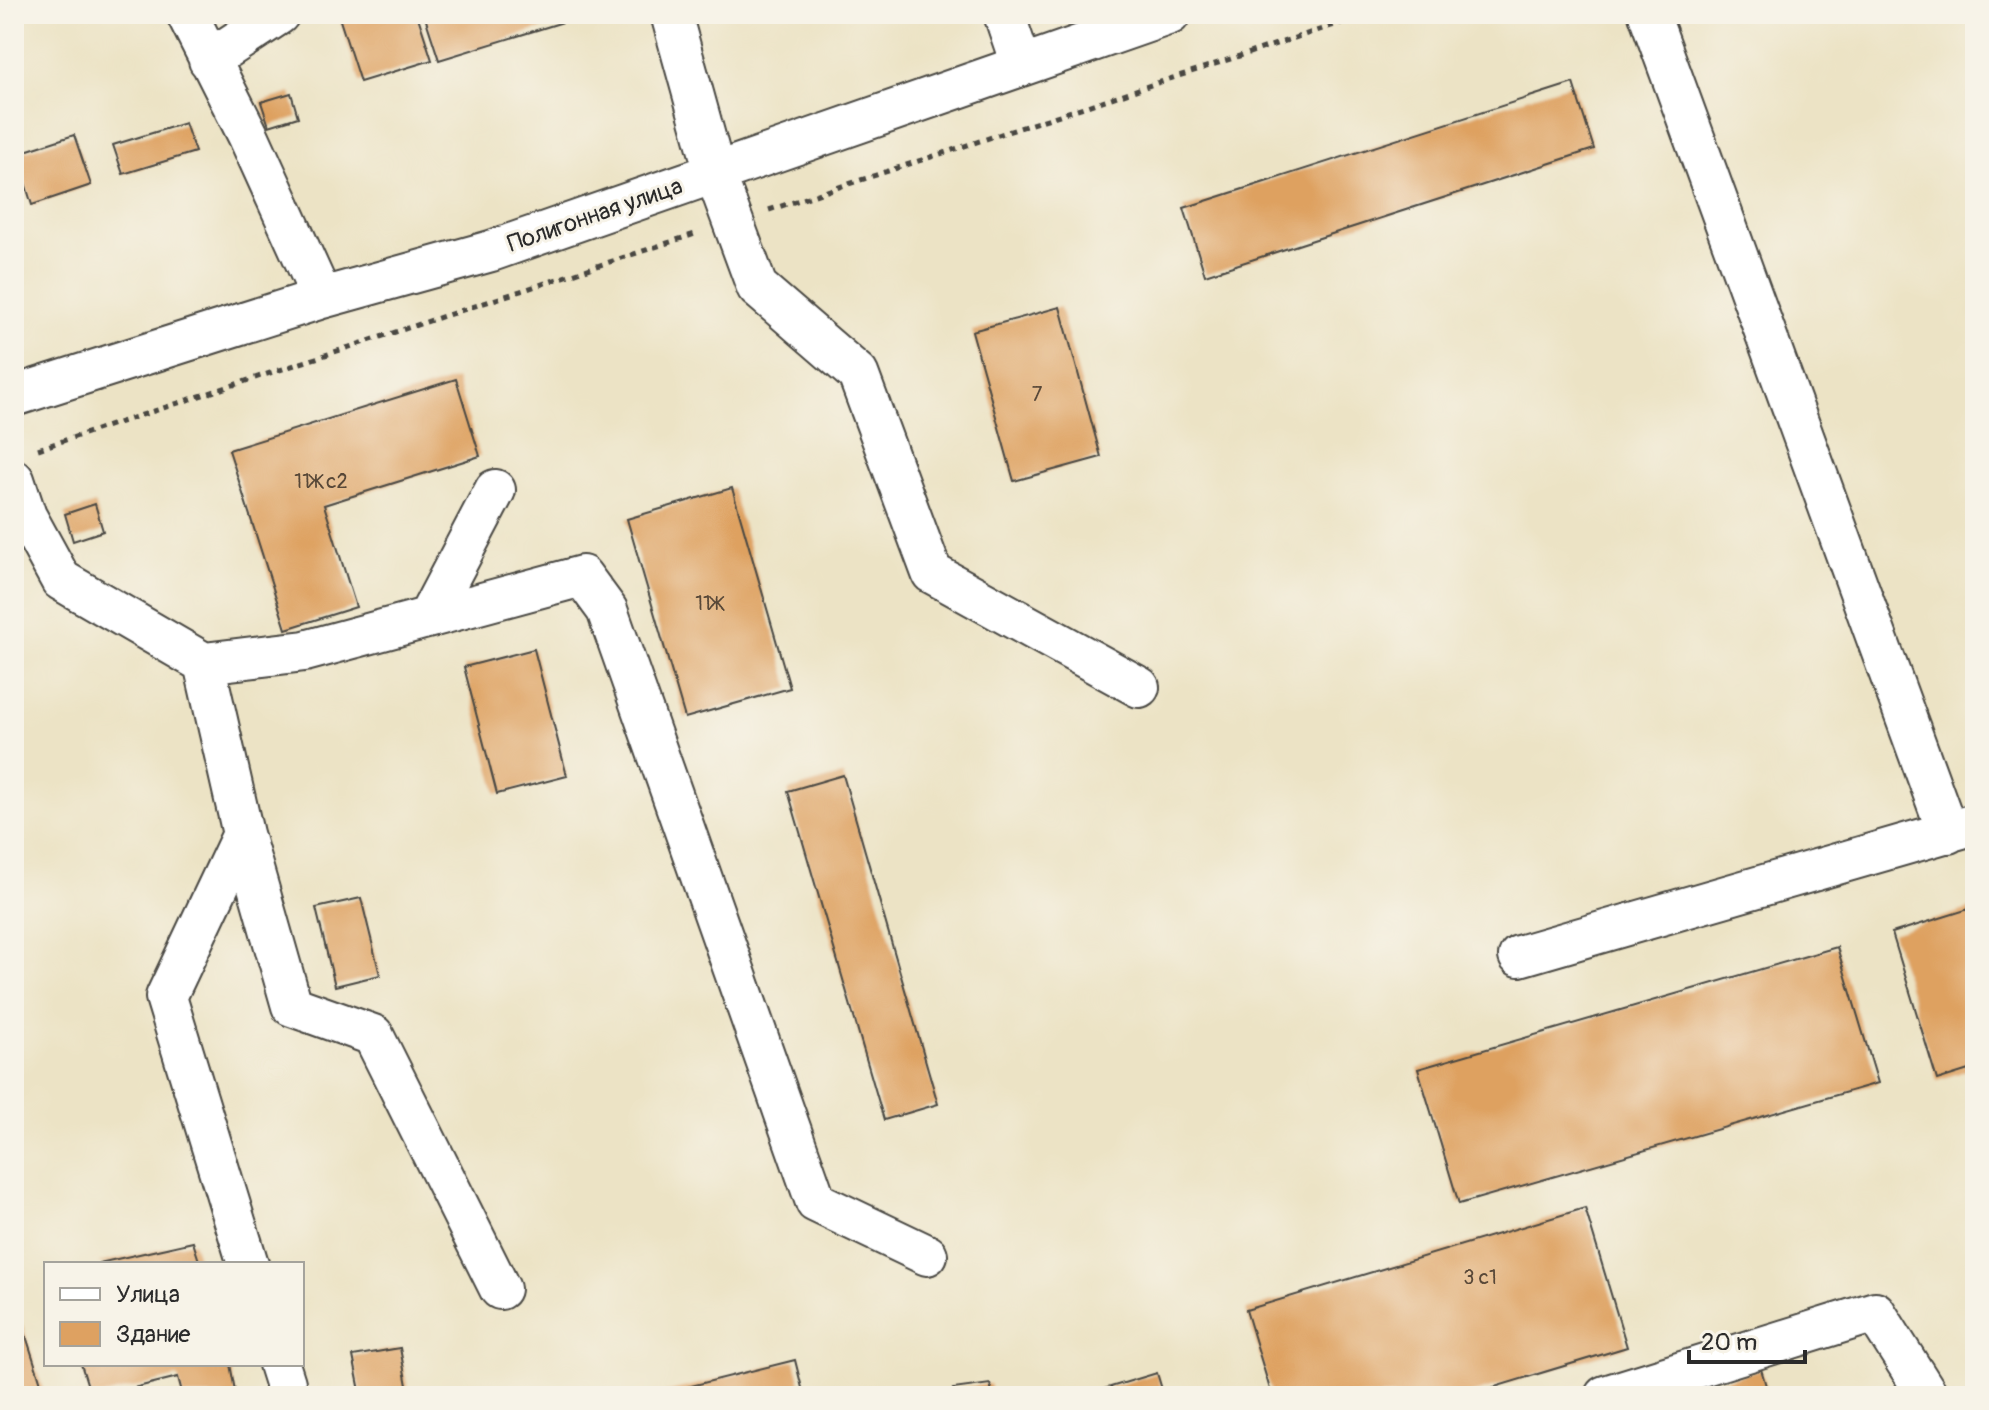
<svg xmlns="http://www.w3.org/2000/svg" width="1989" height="1410" viewBox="0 0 1989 1410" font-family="Pangolin,sans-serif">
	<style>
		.building { fill: #dea161 }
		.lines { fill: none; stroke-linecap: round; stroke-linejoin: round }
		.minor-casing { stroke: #484742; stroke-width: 44 }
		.path { stroke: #484742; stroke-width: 5; stroke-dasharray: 6 6; stroke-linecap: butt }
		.minor { stroke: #fff; stroke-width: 40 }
		.labels { text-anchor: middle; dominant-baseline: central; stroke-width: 6; stroke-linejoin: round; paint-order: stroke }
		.number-label { font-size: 20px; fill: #584838 }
		.street-label { font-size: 24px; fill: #2b2b2b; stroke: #f7f3e8 }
	</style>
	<rect width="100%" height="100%" fill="#f7f3e8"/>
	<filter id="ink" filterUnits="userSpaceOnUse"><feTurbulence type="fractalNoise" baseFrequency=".0125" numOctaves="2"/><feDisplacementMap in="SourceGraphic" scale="16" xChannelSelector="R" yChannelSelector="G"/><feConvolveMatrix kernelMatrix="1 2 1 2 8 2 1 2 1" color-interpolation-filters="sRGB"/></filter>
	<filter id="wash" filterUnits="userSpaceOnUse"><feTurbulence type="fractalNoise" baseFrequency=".006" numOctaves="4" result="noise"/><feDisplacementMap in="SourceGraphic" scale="32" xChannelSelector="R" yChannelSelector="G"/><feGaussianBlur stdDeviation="1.8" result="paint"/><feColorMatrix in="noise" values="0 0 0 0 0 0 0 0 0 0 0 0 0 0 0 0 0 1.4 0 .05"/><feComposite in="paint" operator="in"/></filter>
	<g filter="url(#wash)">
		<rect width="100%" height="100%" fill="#ece3c5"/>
		<g id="blocks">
			<path class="building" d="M 338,14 L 417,14 L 432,60 L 360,82 Z
				M 424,14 L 586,14 L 586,15 L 439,60 Z
				M 1573,83 L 1594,149 L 1205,275 L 1184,208 Z
				M 291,93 L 298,117 L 269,126 L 261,102 Z
				M 185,123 L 195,152 L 123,174 L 113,145 Z
				M 74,135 L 91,185 L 32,205 L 16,154 Z
				M 1060,307 L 1101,457 L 1014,481 L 972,331 Z
				M 456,379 L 480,456 L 324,505 L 356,607 L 286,629 L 229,450 Z
				M 732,488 L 790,688 L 685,718 L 627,519 Z
				M 95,504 L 103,531 L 73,541 L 65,514 Z
				M 534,649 L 567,776 L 497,794 L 464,667 Z
				M 843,775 L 938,1104 L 884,1120 L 788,791 Z
				M 361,898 L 380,975 L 335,986 L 316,908 Z
				M 1975,907 L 1975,1068 L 1937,1080 L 1892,933 Z
				M 1837,947 L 1878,1083 L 1459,1204 L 1418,1069 Z
				M 1585,1208 L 1627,1347 L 1465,1396 L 1272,1396 L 1246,1310 Z
				M 193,1242 L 200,1264 L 99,1264 L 99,1263 Z
				M 20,1317 L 45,1396 L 14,1396 L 14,1319 Z
				M 400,1348 L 409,1396 L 361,1396 L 353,1356 Z
				M 795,1360 L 804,1396 L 655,1396 L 655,1395 Z
				M 81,1364 L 230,1364 L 236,1396 L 183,1396 L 178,1377 L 101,1396 L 91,1396 Z
				M 1761,1369 L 1769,1396 L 1673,1396 L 1673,1395 Z
				M 1157,1373 L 1164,1396 L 1084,1396 L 1084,1395 Z
				M 990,1384 L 993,1396 L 955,1396 L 953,1389 Z"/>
		</g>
	</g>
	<g filter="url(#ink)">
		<use href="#blocks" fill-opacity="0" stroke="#484742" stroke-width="2"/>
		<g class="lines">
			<defs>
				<path id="minor" d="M 187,14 L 248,135 L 322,298
					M 671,14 L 715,173 L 757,287 L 858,374 L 932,573 L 1139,687
					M 1004,14 L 1021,64
					M 1649,14 L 1948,833
					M 209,60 L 279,14
					M 14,396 L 322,298 L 491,251 L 1170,14
					M 14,480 L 26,516 L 61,580 L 83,593
					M 61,580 L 204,663 L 305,651 L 582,576 L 607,610 L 816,1202 L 927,1255
					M 429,616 L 495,490
					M 183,651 L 204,663 L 243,834 L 166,997 L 248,1264
					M 243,834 L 292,1006 L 373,1035 L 500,1289
					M 1519,956 L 1975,824
					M 279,1364 L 285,1383 L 285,1396
					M 1605,1396 L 1875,1312 L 1928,1396"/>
			</defs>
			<use href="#minor" class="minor-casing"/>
			<path class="path" d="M 769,210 L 1368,14
				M 38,449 L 698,233"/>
			<use href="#minor" class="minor"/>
		</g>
	</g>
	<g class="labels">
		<g class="number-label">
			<text x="1037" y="394">7</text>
			<text x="321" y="481">11Ж с2</text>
			<text x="709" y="603">11Ж</text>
			<text x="1480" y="1277">3 с1</text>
		</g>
		<g class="street-label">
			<text transform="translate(595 215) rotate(-19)">Полигонная улица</text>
		</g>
	</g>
	<rect width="1989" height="1410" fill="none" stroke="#f7f3e8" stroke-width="48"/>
	<rect x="44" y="1262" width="260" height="104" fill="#f7f3e8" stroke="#a5a39c" stroke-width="2"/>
	<rect x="60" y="1288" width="40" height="12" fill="#ffffff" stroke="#a5a39c" stroke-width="2"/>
	<text x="116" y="1302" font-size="24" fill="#2b2b2b">Улица</text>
	<rect x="60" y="1322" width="40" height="24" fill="#dea161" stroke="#a5a39c" stroke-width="2"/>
	<text x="116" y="1342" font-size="24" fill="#2b2b2b">Здание</text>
	<path d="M1689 1350v12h116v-12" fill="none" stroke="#2b2b2b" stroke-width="4"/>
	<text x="1701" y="1350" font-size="24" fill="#2b2b2b" stroke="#f7f3e8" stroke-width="6" paint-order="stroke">20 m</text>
</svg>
